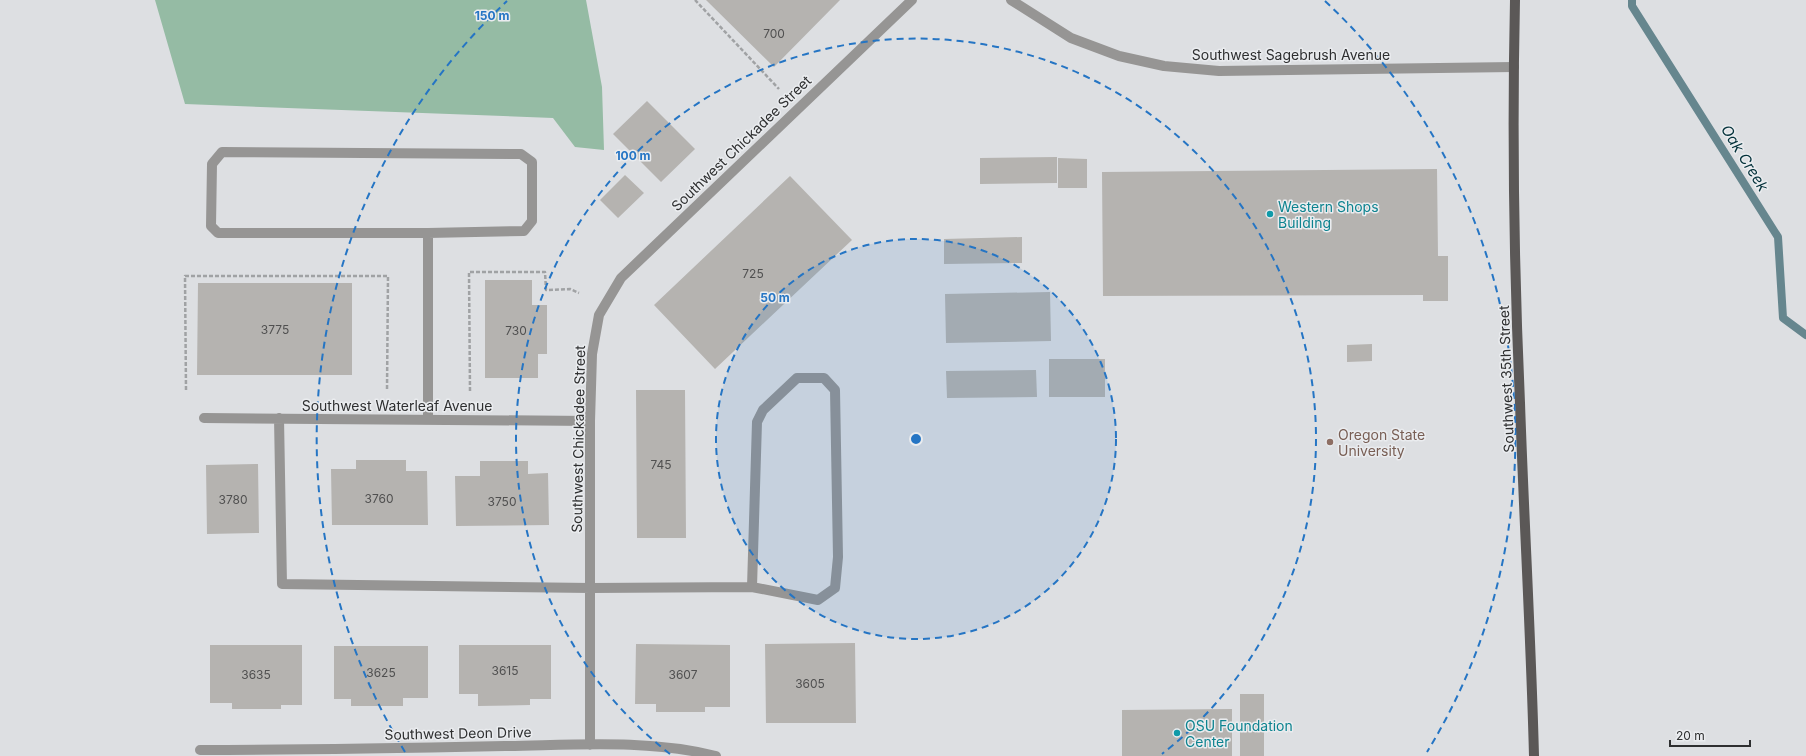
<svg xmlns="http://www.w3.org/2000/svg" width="1806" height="756" viewBox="0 0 1806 756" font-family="Inter,sans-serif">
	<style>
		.forest { fill: #95bba4 }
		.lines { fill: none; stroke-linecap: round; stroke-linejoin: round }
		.stream { stroke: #66868e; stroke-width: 8 }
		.building { fill: #b5b3b0 }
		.path { stroke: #a0a2a4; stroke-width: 2.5; stroke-dasharray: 4 2; stroke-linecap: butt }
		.minor { stroke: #969594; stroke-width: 10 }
		.major { stroke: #5b5857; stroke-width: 10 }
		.ring { fill: none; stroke: #2575c4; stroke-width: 2; stroke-dasharray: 7 5 }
		.culture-dot { fill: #0f9aa8; stroke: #eaecef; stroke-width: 1.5 }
		.education-dot { fill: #8d6e63; stroke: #eaecef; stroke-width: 1.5 }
		.labels { text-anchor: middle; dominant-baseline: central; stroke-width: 3; stroke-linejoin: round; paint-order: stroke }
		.number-label { font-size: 12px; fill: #505050 }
		.street-label { font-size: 14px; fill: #2e2f30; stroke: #eaecef }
		.culture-label { font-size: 14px; fill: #0d838f; stroke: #eaecef; text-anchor: start }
		.education-label { font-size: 14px; fill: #785e54; stroke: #eaecef; text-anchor: start }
		.water-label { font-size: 15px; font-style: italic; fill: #023039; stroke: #eaecef }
		.centre { fill: #2575c4; stroke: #eaecef; stroke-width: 2 }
		.ring-label { font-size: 12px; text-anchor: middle; font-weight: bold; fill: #2575c4; stroke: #eaecef; stroke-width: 3; stroke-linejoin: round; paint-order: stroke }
	</style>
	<rect width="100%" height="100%" fill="#dddfe2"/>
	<path class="forest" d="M 155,0 L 586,0 L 602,87 L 604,150 L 575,147 L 553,118 L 185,104 Z"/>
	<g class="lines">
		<path class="stream" d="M 1632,0 L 1632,6 L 1778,237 L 1783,318 L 1806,335"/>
	</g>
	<path class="building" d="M 706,0 L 840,0 L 774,67 Z
		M 647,101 L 695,149 L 661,182 L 613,134 Z
		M 1057,157 L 1057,183 L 980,184 L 980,158 Z
		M 1058,158 L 1087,159 L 1087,188 L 1058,188 Z
		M 1437,169 L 1438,256 L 1448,256 L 1448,301 L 1423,301 L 1423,295 L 1103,296 L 1102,172 Z
		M 625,175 L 644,193 L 618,218 L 600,200 Z
		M 790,176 L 852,240 L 715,369 L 654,305 Z
		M 1022,237 L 1022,263 L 944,264 L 944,239 Z
		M 485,280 L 532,280 L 532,305 L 547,305 L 547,354 L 538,354 L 538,378 L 485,378 Z
		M 198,283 L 352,283 L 352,375 L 197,375 Z
		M 1050,292 L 1051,341 L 946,343 L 945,294 Z
		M 1372,344 L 1372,361 L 1347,362 L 1347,345 Z
		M 1049,359 L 1105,359 L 1105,397 L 1049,397 Z
		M 1036,370 L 1037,397 L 947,398 L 946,371 Z
		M 636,390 L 685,390 L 686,538 L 637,538 Z
		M 356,460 L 406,460 L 406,471 L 427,471 L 428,525 L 332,525 L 331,469 L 356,469 Z
		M 480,461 L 528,461 L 528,474 L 548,473 L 549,525 L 456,526 L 455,476 L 480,476 Z
		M 258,464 L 259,533 L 207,534 L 206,465 Z
		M 855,643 L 856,723 L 766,723 L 765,644 Z
		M 636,644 L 730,645 L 730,707 L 705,707 L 705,712 L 656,712 L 656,704 L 635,704 Z
		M 210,645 L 302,645 L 302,705 L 281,705 L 281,709 L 232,709 L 232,703 L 210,703 Z
		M 459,645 L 551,645 L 551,699 L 530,699 L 530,705 L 478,706 L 478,694 L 459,694 Z
		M 334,646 L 428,646 L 428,698 L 403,698 L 403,706 L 351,706 L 351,699 L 334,699 Z
		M 1240,694 L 1264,694 L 1264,756 L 1240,756 Z
		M 1232,709 L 1232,756 L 1122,756 L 1122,710 Z"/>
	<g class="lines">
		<path class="path" d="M 695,0 L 779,89
			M 186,390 L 185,276 L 388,276 L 387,391
			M 470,391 L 469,272 L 545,272 L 546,290 L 570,289 L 579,293"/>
		<path class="minor" d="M 1011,0 L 1071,38 L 1119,56 L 1164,66 L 1219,71 L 1514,67
			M 428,233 L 524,231 L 532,221 L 532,162 L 521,154 L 222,152 L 212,164 L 211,226 L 218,233 L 428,233 L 428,420
			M 204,418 L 590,421
			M 279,418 L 282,584 L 591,588 L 752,587 L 818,600 L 835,588 L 838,557 L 835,390 L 824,378 L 797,378 L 763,410 L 757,422 L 752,587
			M 590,745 L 590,421 L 592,354 L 599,315 L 621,278 L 912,0
			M 200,750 C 302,750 404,748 505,746 C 575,745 648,739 716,756"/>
		<path class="major" d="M 1515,0 C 1512,134 1514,269 1520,403 C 1524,521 1531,638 1534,756"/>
	</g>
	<circle cx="916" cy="439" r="200" fill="#2575c4" fill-opacity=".12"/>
	<g class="ring">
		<circle cx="916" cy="439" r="200"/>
		<path d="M670 754A400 400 0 1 1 1162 754"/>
		<path d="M405 752A599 599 0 0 1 507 1M1325 1A599 599 0 0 1 1427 752"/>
	</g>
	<g class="culture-dot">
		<circle cx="1270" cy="214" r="4"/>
		<circle cx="1177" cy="733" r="4"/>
	</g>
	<circle class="education-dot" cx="1330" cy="442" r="4"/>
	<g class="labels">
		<g class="number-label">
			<text x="774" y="33">700</text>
			<text x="753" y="273">725</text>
			<text x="275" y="329">3775</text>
			<text x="516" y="330">730</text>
			<text x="661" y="464">745</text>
			<text x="379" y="498">3760</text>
			<text x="233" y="499">3780</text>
			<text x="502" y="501">3750</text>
			<text x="505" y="670">3615</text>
			<text x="381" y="672">3625</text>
			<text x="256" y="674">3635</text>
			<text x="683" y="674">3607</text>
			<text x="810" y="683">3605</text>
		</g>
		<g class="street-label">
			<text x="1291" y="54">Southwest Sagebrush Avenue</text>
			<text transform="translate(741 143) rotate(-44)">Southwest Chickadee Street</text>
			<text transform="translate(1506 379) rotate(-92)">Southwest 35th Street</text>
			<text x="397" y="405">Southwest Waterleaf Avenue</text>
			<text transform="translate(578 439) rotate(-89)">Southwest Chickadee Street</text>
			<text transform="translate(458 733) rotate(-1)">Southwest Deon Drive</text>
		</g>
		<g class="culture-label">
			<text x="1278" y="206">Western Shops<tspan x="1278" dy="16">Building</tspan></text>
			<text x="1185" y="725">OSU Foundation<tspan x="1185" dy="16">Center</tspan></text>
		</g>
		<g class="education-label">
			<text x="1338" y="434">Oregon State<tspan x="1338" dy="16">University</tspan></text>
		</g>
		<g class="water-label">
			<text transform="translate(1745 158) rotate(58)">Oak Creek</text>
		</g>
	</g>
	<circle cx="916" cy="439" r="6" class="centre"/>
	<g class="ring-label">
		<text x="492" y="20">150 m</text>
		<text x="633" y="160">100 m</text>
		<text x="775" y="302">50 m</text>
	</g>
	<path d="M1670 740v6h80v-6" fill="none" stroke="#2e2f30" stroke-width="2"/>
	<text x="1676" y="740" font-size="12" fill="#2e2f30" stroke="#eaecef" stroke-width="3" paint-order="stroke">20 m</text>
</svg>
